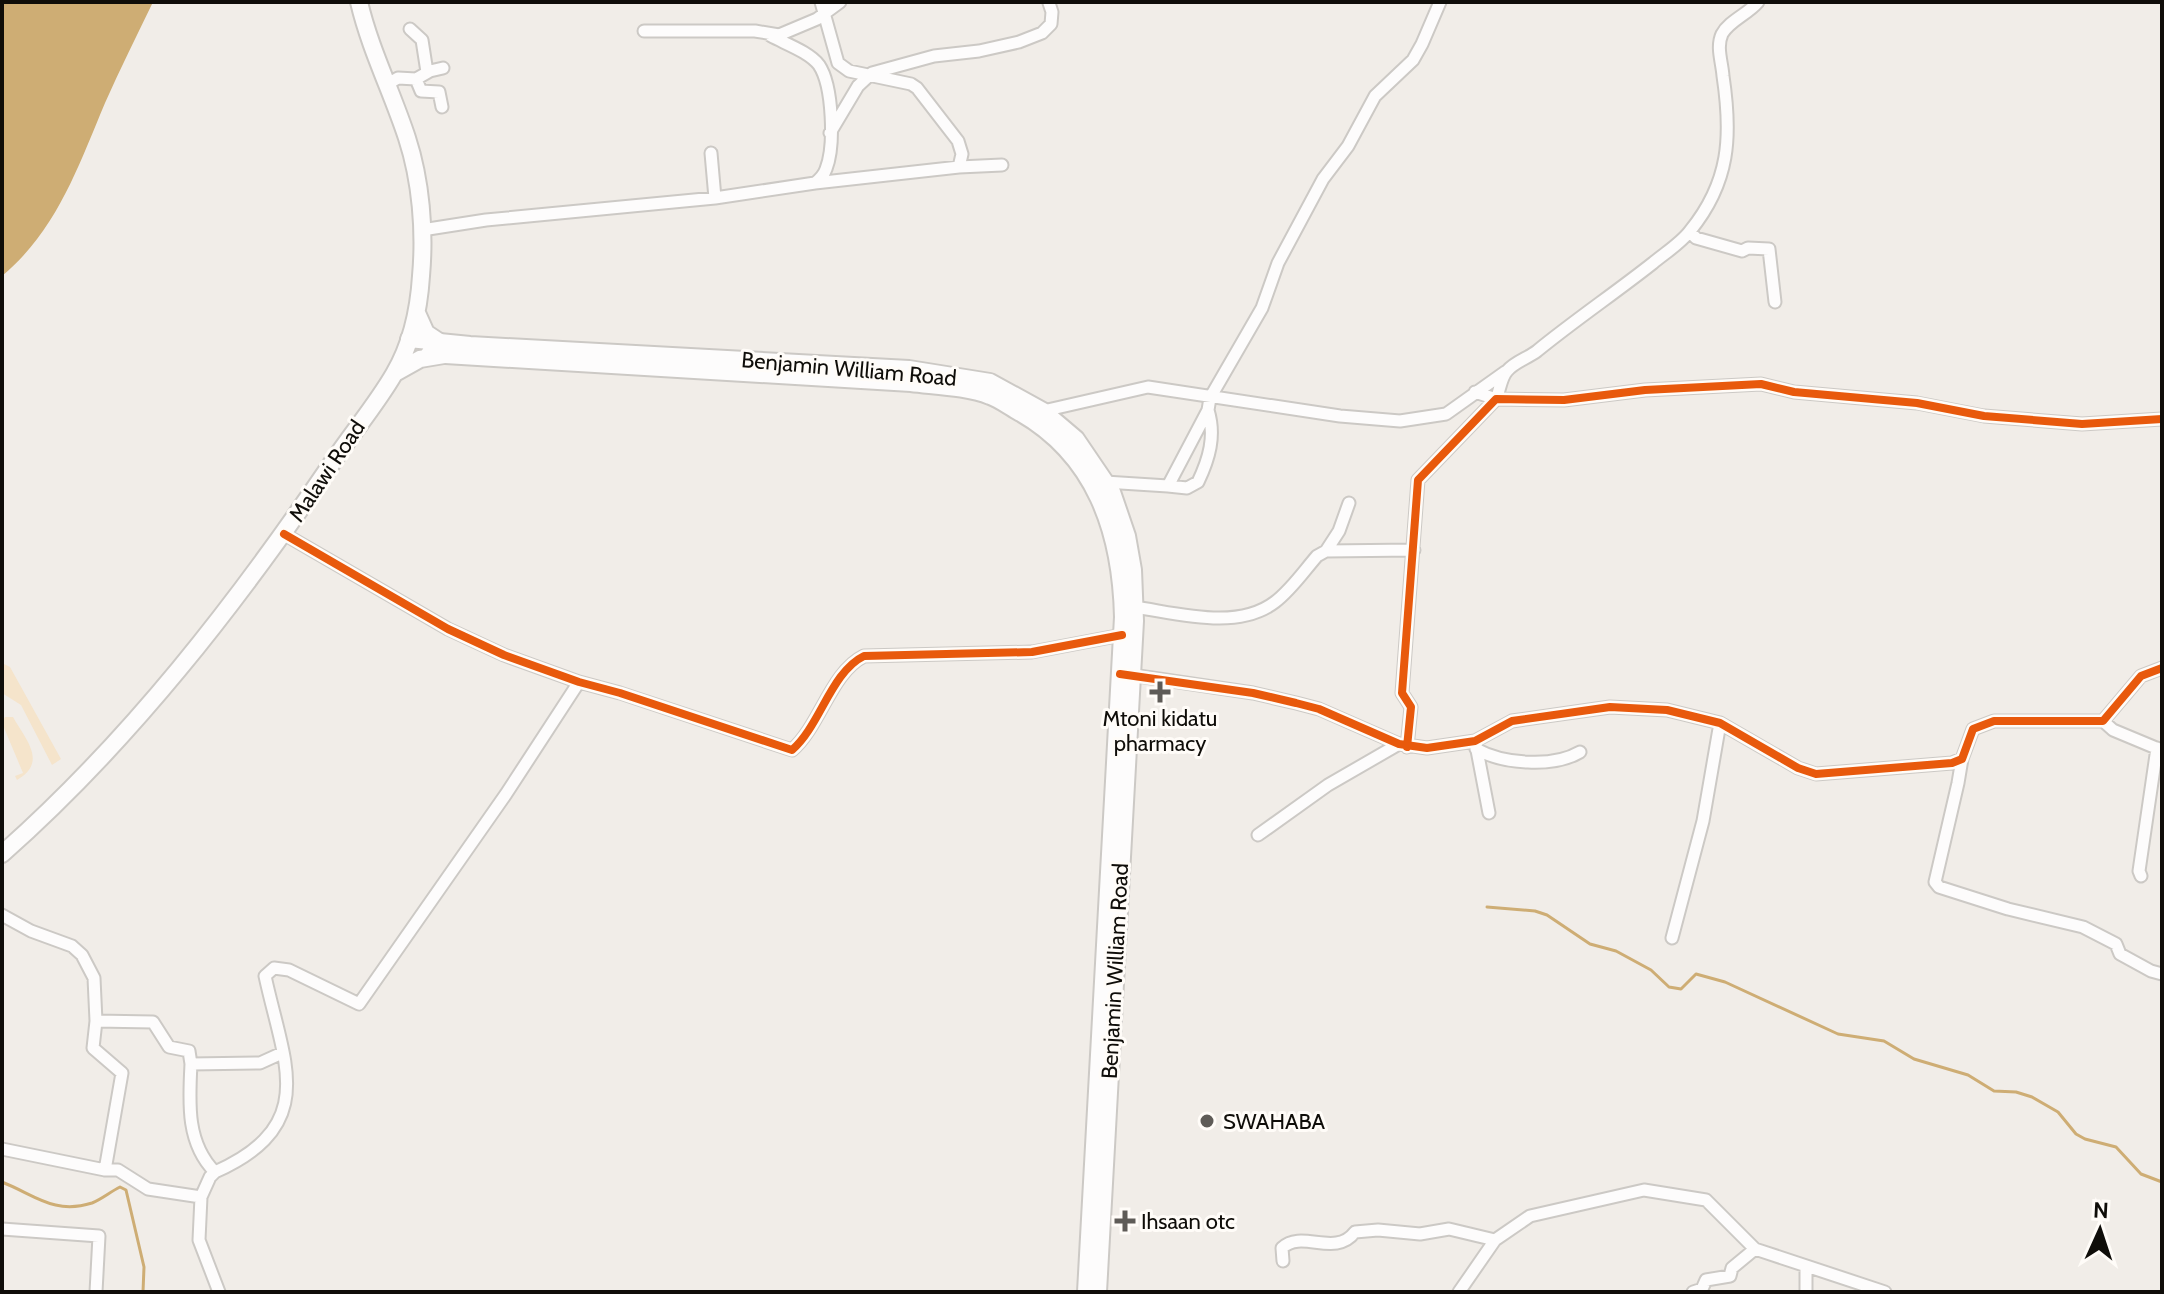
<svg xmlns="http://www.w3.org/2000/svg" width="2164" height="1294" viewBox="0 0 2164 1294" font-family="Cabin,sans-serif">
	<style>
		.green { fill: #f5e4cb }
		.water { fill: #cead74 }
		.lines { fill: none; stroke-linecap: round; stroke-linejoin: round }
		.stream { stroke: #cead74; stroke-width: 3 }
		.street-casing { stroke: #ccc9c5; stroke-width: 15 }
		.secondary-casing { stroke: #ccc9c5; stroke-width: 20 }
		.primary-casing { stroke: #ccc9c5; stroke-width: 20 }
		.street { stroke: #fdfcfc; stroke-width: 11 }
		.secondary { stroke: #fdfcfc; stroke-width: 16 }
		.primary { stroke: #fdfcfc; stroke-width: 16 }
		.cycleway-casing { stroke: #fffcf8; stroke-width: 13 }
		.cycleway { stroke: #e8590c; stroke-width: 8 }
		.poi-dot { fill: #5e5b57; stroke: #fffcf8; stroke-width: 3 }
		.labels { text-anchor: middle; dominant-baseline: central; stroke-width: 6; stroke-linejoin: round; paint-order: stroke }
		.street-label { font-size: 22px; fill: #0f0d09; stroke: #fffcf8 }
		.poi-label { font-size: 22px; fill: #0f0d09; stroke: #fffcf8; text-anchor: start }
	</style>
	<rect width="100%" height="100%" fill="#f1ede8"/>
	<path class="green" d="M 2,663 L 10,667 L 61,759 L 52,765 L 21,705 L 2,693 Z
		M 5,717 L 13,717 C 26,740 48,762 17,780 L 15,776 L 23,773 L 2,723 Z"/>
	<path class="water" d="M 2,2 L 153,2 C 137,35 120,69 105,103 C 78,167 57,230 2,276 Z"/>
	<g class="lines">
		<path class="stream" d="M 1487,907 L 1535,911 L 1547,915 L 1590,944 L 1616,951 L 1651,970 L 1669,987 L 1681,989 L 1696,974 L 1725,982 L 1838,1034 L 1884,1041 L 1914,1059 L 1968,1075 L 1994,1091 L 2016,1092 L 2032,1097 L 2058,1112 L 2076,1134 L 2085,1139 L 2116,1147 L 2141,1174 L 2162,1182
			M 2,1182 C 35,1195 54,1215 92,1203 C 102,1199 110,1192 120,1187 L 126,1190 L 144,1267 L 143,1292
			M 615,1292 L 628,1292"/>
		<defs>
			<path id="street" d="M 821,2 L 838,63 L 849,71 L 911,84 L 917,88 L 958,141 L 962,154 L 959,167
				M 410,29 L 422,40 L 427,72
				M 644,31 L 755,31 L 779,35 L 817,19 L 840,2
				M 771,36 C 786,44 809,52 819,65 C 833,86 835,146 826,169 C 824,175 820,179 815,183
				M 416,79 L 421,91 L 439,92 L 442,107
				M 386,85 L 398,78 L 416,79 L 430,71 L 443,68
				M 830,133 L 858,86 L 872,73 L 934,56 L 979,51 L 1019,42 L 1042,33 L 1051,24 L 1052,12 L 1049,3
				M 711,153 L 715,198
				M 422,230 L 486,220 L 715,198 L 815,183 L 959,167 L 1002,165
				M 1690,232 L 1696,238 L 1742,251 L 1748,248 L 1769,249 L 1775,302
				M 1475,392 L 1496,399 C 1500,390 1501,377 1507,371 C 1514,362 1528,358 1537,351 C 1575,320 1615,293 1653,263 C 1665,253 1681,243 1690,231 C 1730,182 1732,136 1723,76 C 1722,62 1716,47 1722,34 C 1729,21 1748,14 1758,2
				M 1043,411 L 1148,387 L 1340,416 L 1400,421 L 1446,414 L 1505,372
				M 1101,484 L 1105,482 L 1168,486 L 1208,410 L 1210,398 L 1262,308 L 1278,263 L 1323,179 L 1348,146 L 1375,96 L 1413,60 L 1422,44 L 1440,2
				M 1168,486 L 1187,488 L 1198,482 C 1209,459 1216,436 1208,410
				M 284,534 L 448,629 L 504,655 L 579,682 L 620,693 L 792,750 C 820,726 831,672 864,656 L 1032,652 L 1122,635
				M 1326,551 L 1339,531 L 1349,503
				M 1134,607 C 1177,613 1237,631 1275,602 C 1291,590 1304,571 1317,556 L 1326,551 L 1414,550
				M 1125,674 L 1253,693 L 1296,703 L 1319,709 L 1399,744 L 1427,748 L 1475,741 L 1512,721 L 1610,707 L 1667,710 L 1720,723 L 1798,768 L 1816,774 L 1952,763 L 1962,759 L 1973,729 L 1994,721 L 2103,721 L 2141,676 L 2162,668
				M 2103,721 L 2113,730 L 2161,750
				M 1476,745 L 1489,813
				M 1407,747 L 1411,707 L 1402,693 L 1418,480 L 1496,399 L 1564,400 L 1645,390 L 1761,384 L 1794,392 L 1917,403 L 1984,416 L 2082,424 L 2162,419
				M 1476,749 C 1503,764 1553,768 1580,752
				M 1962,759 L 1958,783 L 1935,882 L 1939,887 L 2008,909 L 2083,927 L 2116,944 L 2120,954 L 2151,971 L 2162,974
				M 1258,835 L 1328,785 L 1399,744
				M 2141,876 L 2139,871 L 2157,748
				M 2,915 L 31,931 L 72,946 L 82,955 L 94,978 L 96,1021 L 93,1048 L 122,1073 L 105,1170
				M 1672,938 L 1703,821 L 1720,723
				M 96,1021 L 153,1022 L 169,1047 L 189,1051 L 191,1064 L 260,1063 L 282,1053
				M 191,1064 C 189,1102 186,1143 215,1172 C 320,1125 284,1064 265,976 L 274,968 L 289,970 L 359,1004 L 506,794 L 579,682
				M 2,1149 L 105,1170 L 118,1170 L 148,1189 L 201,1197 L 210,1177 L 215,1172
				M 201,1197 L 199,1240 L 219,1292
				M 2,1229 L 99,1236 L 96,1292
				M 1283,1261 L 1282,1248 C 1302,1229 1335,1258 1355,1232 L 1378,1230 L 1420,1234 L 1449,1229 L 1495,1240
				M 1459,1292 L 1495,1240 L 1530,1216 L 1644,1190 L 1706,1200 L 1755,1249 L 1885,1292
				M 1693,1292 L 1702,1289 L 1706,1280 L 1730,1276 L 1732,1268 L 1755,1249
				M 1806,1292 L 1806,1267"/>
			<path id="secondary" d="M 409,339 L 470,345 L 909,369 L 990,382 L 1043,411 L 1076,439 L 1112,492 L 1127,536 L 1133,570 L 1135,621 L 1098,1292
				M 429,354 L 911,383 C 935,386 968,387 990,396 C 999,399 1008,406 1017,411 C 1095,454 1121,531 1123,617 L 1086,1292"/>
			<path id="primary" d="M 417,313 L 426,333 L 441,343
				M 395,373 L 420,359 L 444,355
				M 2,854 C 130,741 236,604 332,463 C 352,433 376,405 394,374 C 411,345 419,308 421,276 C 425,231 421,181 407,138 C 392,92 370,49 359,2"/>
		</defs>
		<use href="#street" class="street-casing"/>
		<use href="#secondary" class="secondary-casing"/>
		<use href="#primary" class="primary-casing"/>
		<use href="#street" class="street"/>
		<use href="#secondary" class="secondary"/>
		<use href="#primary" class="primary"/>
		<defs>
			<path id="cycleway" d="M 284,534 L 448,629 L 504,655 L 579,682 L 620,693 L 792,750 C 820,726 831,672 864,656 L 1032,652 L 1122,635
				M 1120,674 L 1253,693 L 1296,703 L 1319,709 L 1399,744 L 1427,748 L 1475,741 L 1512,721 L 1610,707 L 1667,710 L 1720,723 L 1798,768 L 1816,774 L 1952,763 L 1962,759 L 1973,729 L 1994,721 L 2103,721 L 2141,676 L 2162,668
				M 1407,747 L 1411,707 L 1402,693 L 1418,480 L 1496,399 L 1564,400 L 1645,390 L 1761,384 L 1794,392 L 1917,403 L 1984,416 L 2082,424 L 2162,419"/>
		</defs>
		<use href="#cycleway" class="cycleway-casing"/>
		<use href="#cycleway" class="cycleway"/>
	</g>
	<g class="poi-dot">
		<path d="M1156 680h8v8h8v8h-8v8h-8v-8h-8v-8h8z"/>
		<circle cx="1207" cy="1121" r="8"/>
		<path d="M1121 1209h8v8h8v8h-8v8h-8v-8h-8v-8h8z"/>
	</g>
	<g class="labels">
		<g class="street-label">
			<text transform="translate(849 369) rotate(5)">Benjamin William Road</text>
			<text transform="translate(327 471) rotate(-56)">Malawi Road</text>
			<text transform="translate(1115 971) rotate(-87)">Benjamin William Road</text>
		</g>
		<g class="poi-label">
			<text x="1160" y="718" text-anchor="middle">Mtoni kidatu<tspan x="1160" dy="25">pharmacy</tspan></text>
			<text x="1223" y="1121">SWAHABA</text>
			<text x="1141" y="1221">Ihsaan otc</text>
		</g>
	</g>
	<rect width="2164" height="1294" fill="none" stroke="#0f0d09" stroke-width="8"/>
	<g transform="translate(2100 1230) rotate(3)" stroke="#fffcf8" stroke-width="6" paint-order="stroke">
	<path d="M0-6L14 30L0 20L-14 30Z" fill="#0f0d09"/>
	<text y="-12" font-size="22" font-weight="bold" text-anchor="middle" fill="#0f0d09">N</text>
	</g>
</svg>
